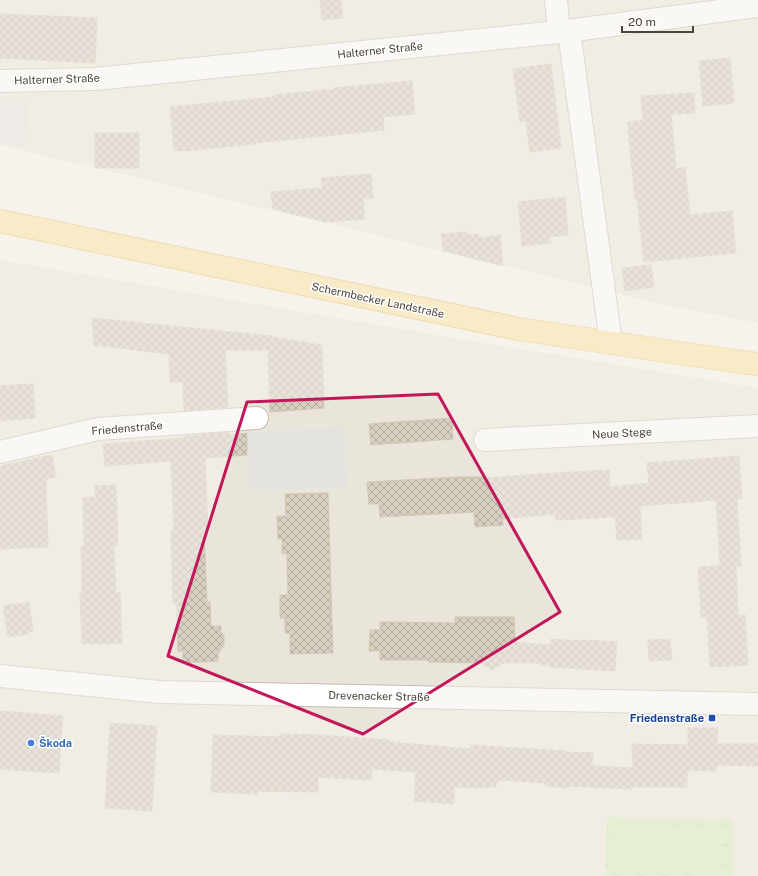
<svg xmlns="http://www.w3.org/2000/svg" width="758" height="876" viewBox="0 0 758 876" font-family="'Public Sans',sans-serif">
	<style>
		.residential { fill: #eae5da }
		.grass { fill: url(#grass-tufts) }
		.pitch { fill: #d2eab5 }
		.parking { fill: #e5e3e0 }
		.building { fill: url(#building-cross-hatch); stroke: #d3c7b4 }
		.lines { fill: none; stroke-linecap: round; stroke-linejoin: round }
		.minor-casing { stroke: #c2bbae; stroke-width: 24 }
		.major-casing { stroke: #e6c16a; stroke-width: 24 }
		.minor { stroke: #fff; stroke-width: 22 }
		.major { stroke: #ffe39c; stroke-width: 22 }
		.marked { fill: none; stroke: #c2185b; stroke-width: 3; stroke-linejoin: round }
		.transit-dot { fill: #1a4fb4; stroke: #fff; stroke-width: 1.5 }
		.shop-dot { fill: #3f7fe0; stroke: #fff; stroke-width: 1.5 }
		.labels { text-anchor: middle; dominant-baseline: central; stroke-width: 3; stroke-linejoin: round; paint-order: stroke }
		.street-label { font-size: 11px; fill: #4b4439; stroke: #fff }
		.transit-label { font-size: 11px; font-weight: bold; fill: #164399; stroke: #fff; text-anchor: end }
		.shop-label { font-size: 11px; font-weight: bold; fill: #366cbe; stroke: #fff; text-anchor: start }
	</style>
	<defs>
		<pattern id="grass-tufts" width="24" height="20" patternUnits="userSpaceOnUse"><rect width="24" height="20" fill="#d2eab5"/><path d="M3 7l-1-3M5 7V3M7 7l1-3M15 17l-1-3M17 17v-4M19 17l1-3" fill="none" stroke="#b6ca9c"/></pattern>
		<pattern id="building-cross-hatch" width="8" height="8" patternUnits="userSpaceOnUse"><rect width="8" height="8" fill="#d8cfc1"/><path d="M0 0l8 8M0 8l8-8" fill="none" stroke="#b1aa9e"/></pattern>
	</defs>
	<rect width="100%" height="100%" fill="#f6f3ec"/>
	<path class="residential" d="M 0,0 L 758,0 L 758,323 L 656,303 L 402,241 L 0,145 Z
		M 0,260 L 465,340 L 758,388 L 758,876 L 0,876 Z"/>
	<path class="grass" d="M 607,817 L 733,820 L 733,876 L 605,876 Z"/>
	<path class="pitch" d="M 616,824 L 721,826 L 720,876 L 615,874 Z"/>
	<path class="parking" d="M 29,101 L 25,148 L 0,142 L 0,102 Z
		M 343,427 L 348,487 L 250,490 L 248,432 Z"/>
	<path class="building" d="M 320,0 L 341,0 L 343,18 L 322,20 Z
		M 0,14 L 97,18 L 95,63 L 0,58 Z
		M 730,58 L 734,103 L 703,106 L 699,61 Z
		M 551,64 L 561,148 L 530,152 L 526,121 L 520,121 L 513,69 Z
		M 412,81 L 415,114 L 383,117 L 384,130 L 254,143 L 255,144 L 234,146 L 184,151 L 174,150 L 170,107 L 274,97 L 274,95 L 334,89 L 333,88 Z
		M 694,93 L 695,113 L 671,114 L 676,169 L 685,167 L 690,215 L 732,211 L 736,253 L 644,262 L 637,199 L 635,199 L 629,139 L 628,122 L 643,120 L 641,96 Z
		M 95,133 L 139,133 L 139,168 L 95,168 Z
		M 371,174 L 373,198 L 363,199 L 365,219 L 325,222 L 273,209 L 271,192 L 322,188 L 321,178 Z
		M 565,197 L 568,235 L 550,237 L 550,243 L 522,246 L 518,202 Z
		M 467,232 L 468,235 L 478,234 L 479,238 L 500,235 L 503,266 L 443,251 L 441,234 Z
		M 651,265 L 654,287 L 625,291 L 622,268 Z
		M 92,318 L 272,336 L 272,337 L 322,345 L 324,408 L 270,412 L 268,350 L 225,350 L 228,407 L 184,411 L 183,382 L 170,382 L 169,354 L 94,345 Z
		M 33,384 L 35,418 L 0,421 L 0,386 Z
		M 452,418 L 453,439 L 371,445 L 369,424 Z
		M 229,432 L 229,435 L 247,433 L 247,455 L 205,458 L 208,530 L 204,530 L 207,602 L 210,602 L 211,626 L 221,626 L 221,632 L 224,635 L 224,645 L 218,654 L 218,661 L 183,663 L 183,651 L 178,651 L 177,603 L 173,603 L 171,531 L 174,531 L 171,461 L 105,466 L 103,444 L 185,438 L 185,436 Z
		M 52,455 L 56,477 L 46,479 L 48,547 L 0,549 L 0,466 Z
		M 739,456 L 742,499 L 737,499 L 741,566 L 736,566 L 738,615 L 745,615 L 748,665 L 710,667 L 707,617 L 701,617 L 698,567 L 720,566 L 716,500 L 640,506 L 642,539 L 617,540 L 615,517 L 556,520 L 555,514 L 502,519 L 503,525 L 475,527 L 474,512 L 380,517 L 379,504 L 369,504 L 367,482 L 457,477 L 483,477 L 485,478 L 555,473 L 609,470 L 610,487 L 649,483 L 647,463 Z
		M 116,485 L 118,545 L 114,545 L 116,593 L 120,593 L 122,643 L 82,644 L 80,594 L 82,593 L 81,546 L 84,546 L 83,498 L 96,497 L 95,486 Z
		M 328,493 L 333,653 L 290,654 L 290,633 L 285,633 L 285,618 L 280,618 L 280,595 L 288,595 L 287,553 L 282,554 L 282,539 L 278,539 L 277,516 L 286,516 L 285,494 Z
		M 29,602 L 33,631 L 29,632 L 29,634 L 8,637 L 3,606 Z
		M 455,617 L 514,617 L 515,642 L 551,645 L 551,639 L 583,641 L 583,640 L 617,642 L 615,671 L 550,667 L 550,666 L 541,665 L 541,663 L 503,663 L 492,670 L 481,663 L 428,662 L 428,660 L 380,660 L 380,651 L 369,651 L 370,630 L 380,630 L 380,622 L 455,623 Z
		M 670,639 L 672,660 L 649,661 L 648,640 Z
		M 0,711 L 63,716 L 59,773 L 0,769 Z
		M 110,723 L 157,726 L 152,811 L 105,808 Z
		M 688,728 L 718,728 L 717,744 L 758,744 L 758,766 L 717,765 L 716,771 L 687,770 L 687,787 L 632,787 L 632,789 L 567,786 L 567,788 L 546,786 L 546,783 L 497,780 L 496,787 L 483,787 L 483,788 L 455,787 L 453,804 L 414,801 L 416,772 L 372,769 L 371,780 L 318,777 L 318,792 L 257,791 L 257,794 L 211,792 L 213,735 L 280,737 L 280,734 L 321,735 L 389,740 L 389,742 L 400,742 L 400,743 L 471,749 L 471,745 L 566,751 L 566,752 L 593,753 L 592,766 L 633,768 L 632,744 L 688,745 Z"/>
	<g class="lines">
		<defs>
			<path id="minor" d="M 556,0 L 559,32
				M 569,31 L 611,343
				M 0,81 L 95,79 L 559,32 L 758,6
				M 485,440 L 758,426
				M 0,452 L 98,429 L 257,418
				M 0,676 L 159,692 L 758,704"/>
			<path id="major" d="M 0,221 L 519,329 L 720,359 L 758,364"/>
		</defs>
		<use href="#minor" class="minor-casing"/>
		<use href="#major" class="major-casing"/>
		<use href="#minor" class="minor"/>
		<use href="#major" class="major"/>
	</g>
	<path d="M0 0H758V876H0ZM 438,394 L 560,612 L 363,734 L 168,656 L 247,402 Z" fill="#f6f3ec" fill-opacity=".55" fill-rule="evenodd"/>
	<path class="marked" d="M 438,394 L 560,612 L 363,734 L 168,656 L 247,402 Z"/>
	<rect class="transit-dot" x="708" y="714" width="8" height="8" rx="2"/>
	<circle class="shop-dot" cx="31" cy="743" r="4"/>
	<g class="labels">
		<g class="street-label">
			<text transform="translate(380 50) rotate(-6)">Halterner Straße</text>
			<text transform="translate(57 79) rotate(-2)">Halterner Straße</text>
			<text transform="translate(378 300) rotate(12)">Schermbecker Landstraße</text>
			<text transform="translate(127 428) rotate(-5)">Friedenstraße</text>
			<text transform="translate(622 433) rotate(-3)">Neue Stege</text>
			<text transform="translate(379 696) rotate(1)">Drevenacker Straße</text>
		</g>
		<g class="transit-label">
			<text x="704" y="718">Friedenstraße</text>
		</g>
		<g class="shop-label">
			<text x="39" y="743">Škoda</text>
		</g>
	</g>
	<path d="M622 26v6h71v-6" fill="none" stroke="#4b4439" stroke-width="2"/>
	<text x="628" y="26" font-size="12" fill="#4b4439" stroke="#ffffff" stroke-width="3" paint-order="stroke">20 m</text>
</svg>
